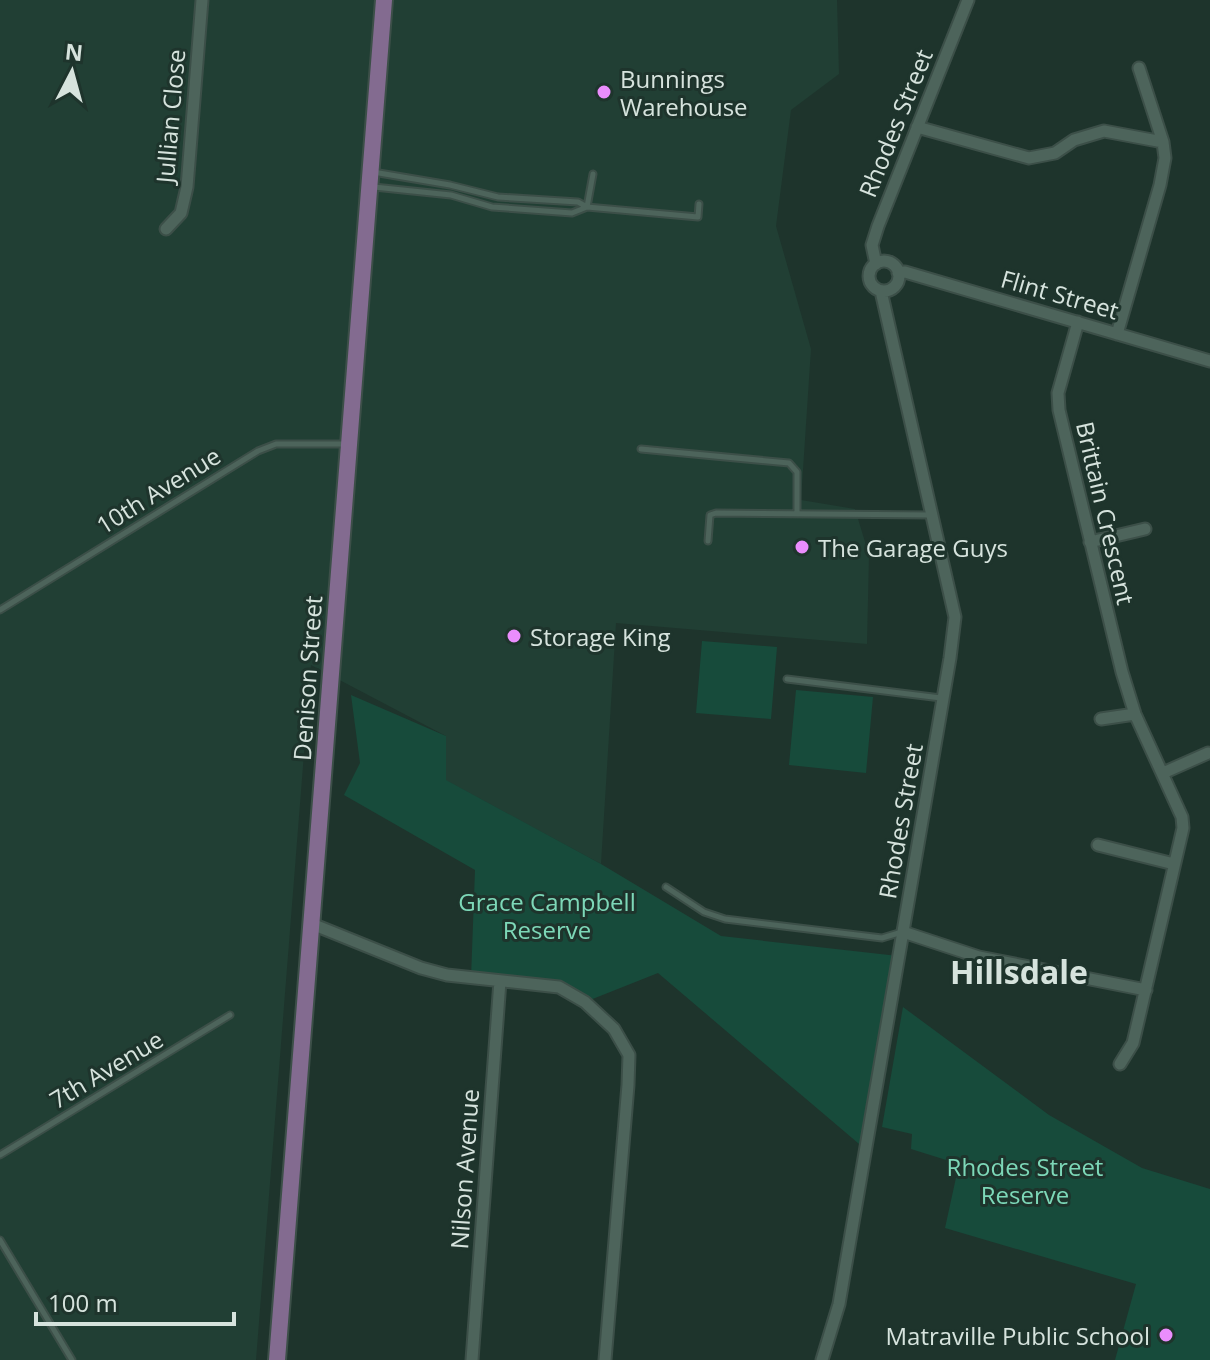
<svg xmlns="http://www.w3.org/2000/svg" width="1210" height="1360" viewBox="0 0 1210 1360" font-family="'Open Sans',sans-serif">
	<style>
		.built { fill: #213f34 }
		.green { fill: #174b3b }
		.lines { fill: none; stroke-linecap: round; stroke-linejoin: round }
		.lane-casing { stroke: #3c4f48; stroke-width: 9 }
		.street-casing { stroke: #3c4f48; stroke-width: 15 }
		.primary-casing { stroke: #3c4f48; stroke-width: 20 }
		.lane { stroke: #4d645b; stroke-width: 5 }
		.street { stroke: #4d645b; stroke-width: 11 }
		.primary { stroke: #836b90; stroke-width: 16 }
		.poi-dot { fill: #ea8dfd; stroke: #1e342c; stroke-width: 3 }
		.labels { text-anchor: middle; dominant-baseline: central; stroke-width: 6; stroke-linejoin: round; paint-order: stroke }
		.poi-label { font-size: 24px; fill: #d6e3dd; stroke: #1e342c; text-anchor: start }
		.street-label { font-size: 24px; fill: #d6e3dd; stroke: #1e342c }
		.park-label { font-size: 24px; fill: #7dd8b8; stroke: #1e342c }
		.district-label { font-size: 32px; font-weight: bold; fill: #d6e3dd; stroke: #1e342c }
	</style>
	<rect width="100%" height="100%" fill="#1e342c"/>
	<path class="built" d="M 0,0 L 837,0 L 839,74 L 791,110 L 776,226 L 811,349 L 801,500 L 855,509 L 869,555 L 867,644 L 616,623 L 601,864 L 445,780 L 446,736 L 311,665 L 256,1360 L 0,1360 Z"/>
	<path class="green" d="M 702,641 L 777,647 L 771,719 L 696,713 Z
		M 796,690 L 873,697 L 866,773 L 789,765 Z
		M 351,695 L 446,736 L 446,780 L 601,864 L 721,936 L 898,956 L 865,1149 L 658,973 L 585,1002 L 559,987 L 471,978 L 475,870 L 344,795 L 360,763 Z
		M 903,1007 L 1049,1115 L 1142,1168 L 1210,1189 L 1210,1360 L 1115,1360 L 1136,1284 L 945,1228 L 959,1164 L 911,1149 L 912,1134 L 882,1127 Z"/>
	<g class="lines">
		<defs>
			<path id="lane" d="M 373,172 L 450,185 L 498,197 L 578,202 L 587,207 L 698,217 L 699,204
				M 374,187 L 451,195 L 492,207 L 572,213 L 587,207
				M 587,207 L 593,174
				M 641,449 L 789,463 L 797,472 L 797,514
				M 708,541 L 710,515 L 716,513 L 931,515
				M 0,610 L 258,451 L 276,444 L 348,444
				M 787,679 L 941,698
				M 666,887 L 704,912 L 725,919 L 882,938 L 902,932
				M 0,1155 L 230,1015
				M 0,1240 L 72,1360"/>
			<path id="street" d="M 917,127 L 1029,158 L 1055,153 L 1074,140 L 1104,131 L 1163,142
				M 166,229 L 181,213 L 187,187 L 202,0
				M869 276a15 15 0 1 1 30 0a15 15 0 1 1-30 0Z
				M 876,264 L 872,245 L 878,226 L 968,0
				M 898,273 L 905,272 L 1210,361
				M 1078,322 L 1058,393 L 1059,410 L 1122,672 L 1135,714 L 1182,817 L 1183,828 L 1133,1043 L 1120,1064
				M 1117,334 L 1160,185 L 1165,158 L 1163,142 L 1139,68
				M 1090,542 L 1145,529
				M 1101,719 L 1135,714
				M 1163,773 L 1208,753
				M 1098,845 L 1174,864
				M 312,924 L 421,968 L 447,975 L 559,987 L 585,1002 L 614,1029 L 629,1055 L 628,1085 L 605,1360
				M 903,932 L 979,957 L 1146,990
				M 472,1360 L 500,981
				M 822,1360 L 839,1304 L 950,658 L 955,617 L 881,291"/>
			<path id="primary" d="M 277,1360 L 384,0"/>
		</defs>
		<use href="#lane" class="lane-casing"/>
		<use href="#street" class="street-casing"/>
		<use href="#primary" class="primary-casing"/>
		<use href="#lane" class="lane"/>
		<use href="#street" class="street"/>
		<use href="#primary" class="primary"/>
	</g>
	<g class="poi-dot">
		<circle cx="604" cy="92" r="8"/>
		<circle cx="802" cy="547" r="8"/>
		<circle cx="514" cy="636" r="8"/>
		<circle cx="1166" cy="1335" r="8"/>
	</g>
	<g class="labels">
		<g class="poi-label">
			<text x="620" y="78">Bunnings<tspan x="620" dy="28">Warehouse</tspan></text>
			<text x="818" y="547">The Garage Guys</text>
			<text x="530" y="636">Storage King</text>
			<text x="1150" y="1335" text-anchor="end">Matraville Public School</text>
		</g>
		<g class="street-label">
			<text transform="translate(170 116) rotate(-85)">Jullian Close</text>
			<text transform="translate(895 123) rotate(-68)">Rhodes Street</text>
			<text transform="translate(1060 294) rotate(16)">Flint Street</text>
			<text transform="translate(158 490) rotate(-32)">10th Avenue</text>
			<text transform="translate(1106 513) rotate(77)">Brittain Crescent</text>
			<text transform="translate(307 678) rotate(-86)">Denison Street</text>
			<text transform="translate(900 821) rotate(-80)">Rhodes Street</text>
			<text transform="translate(106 1069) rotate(-31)">7th Avenue</text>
			<text transform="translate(464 1169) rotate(-86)">Nilson Avenue</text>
		</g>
		<g class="park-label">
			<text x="547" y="901">Grace Campbell<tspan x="547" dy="28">Reserve</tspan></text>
			<text x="1025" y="1166">Rhodes Street<tspan x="1025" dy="28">Reserve</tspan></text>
		</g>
		<g class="district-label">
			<text x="1019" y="971">Hillsdale</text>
		</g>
	</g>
	<g transform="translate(72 72) rotate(6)" stroke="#1e342c" stroke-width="6" paint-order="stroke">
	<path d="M0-6L14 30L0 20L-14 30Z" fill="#d6e3dd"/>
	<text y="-12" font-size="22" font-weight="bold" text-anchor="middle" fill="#d6e3dd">N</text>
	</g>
	<path d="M36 1312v12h198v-12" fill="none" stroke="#d6e3dd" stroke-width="4"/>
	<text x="48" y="1312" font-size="24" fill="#d6e3dd" stroke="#1e342c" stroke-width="6" paint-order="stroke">100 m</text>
</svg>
